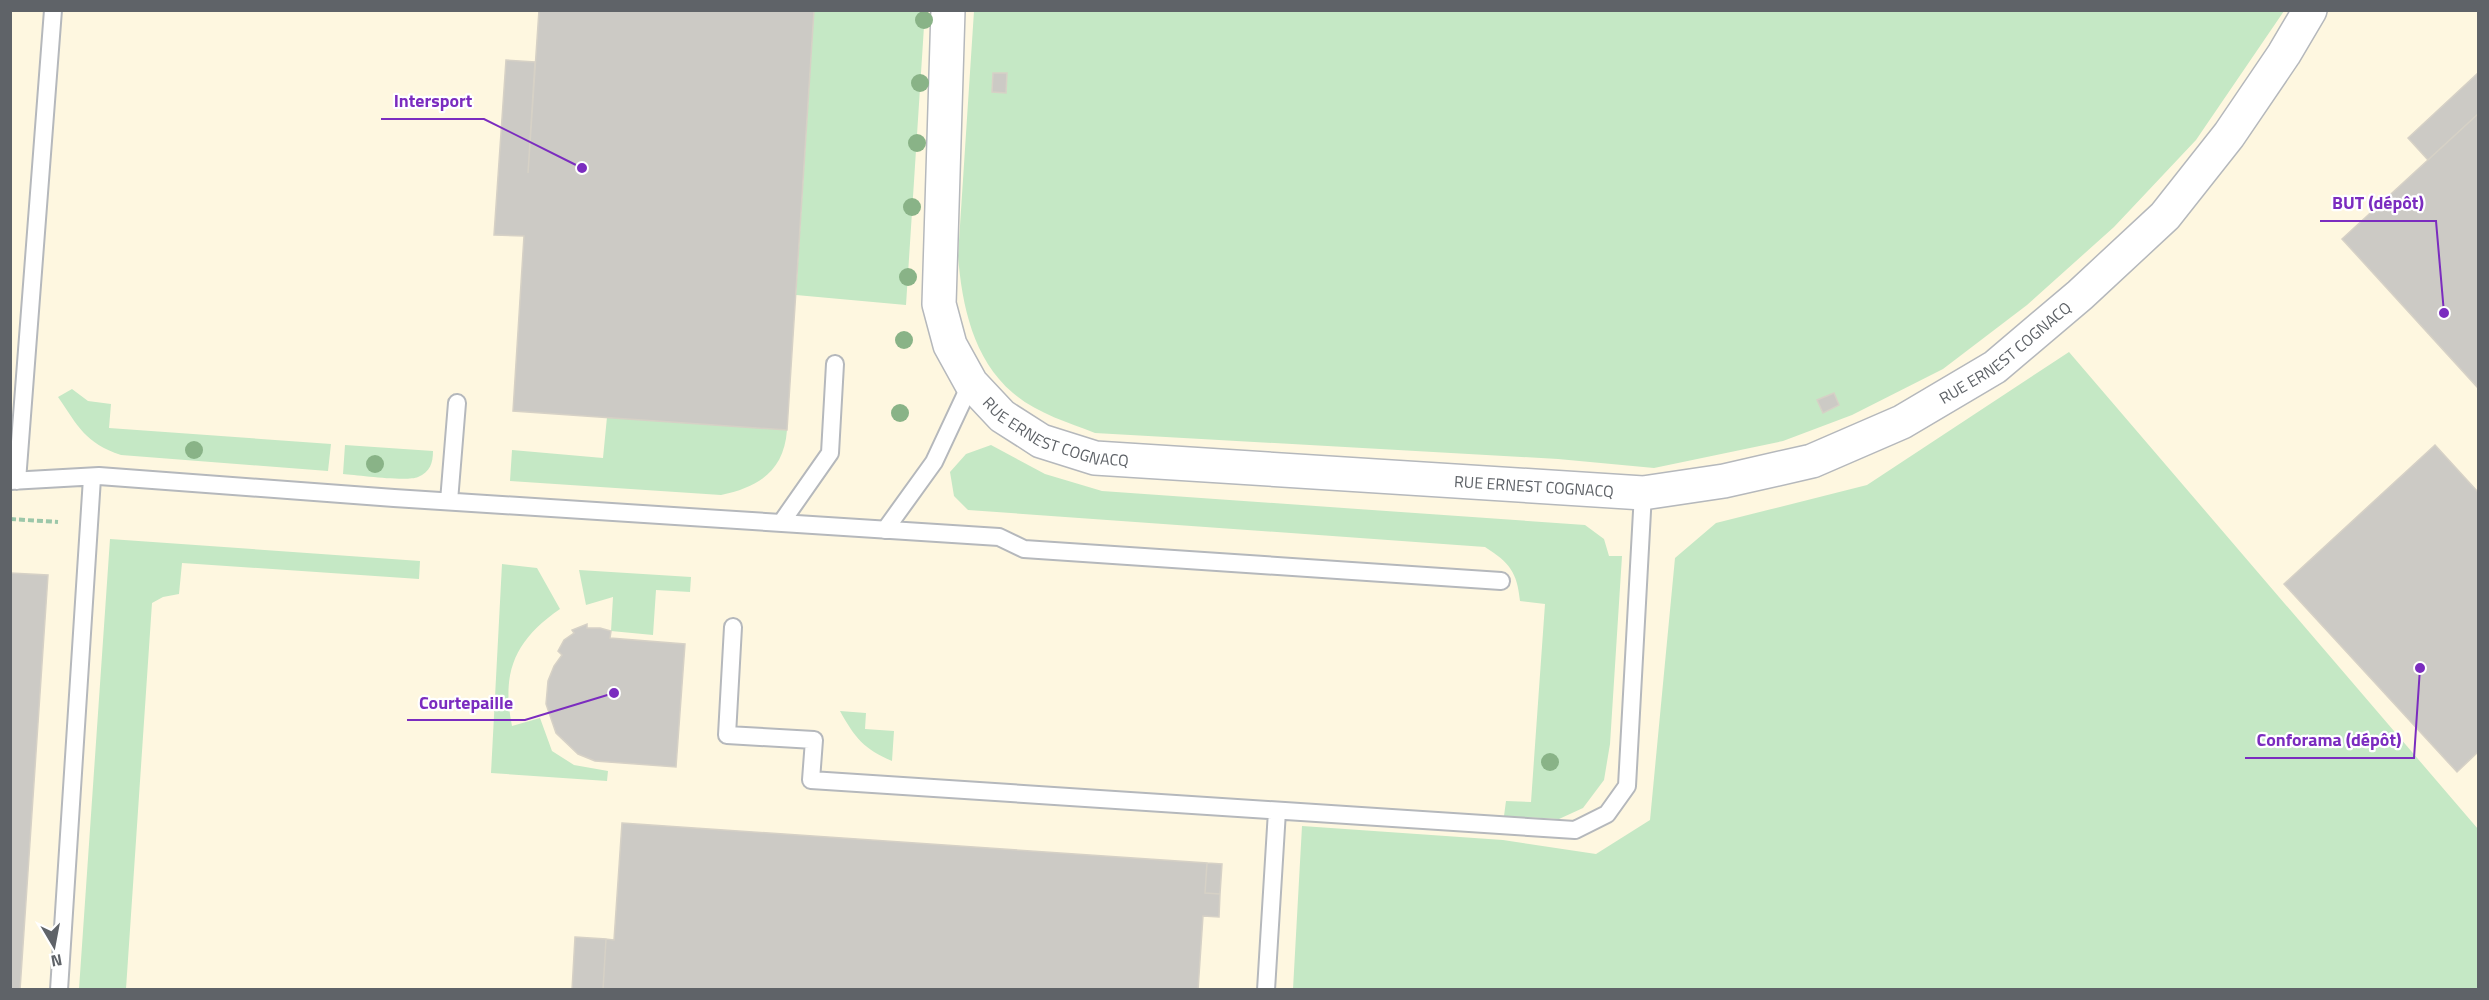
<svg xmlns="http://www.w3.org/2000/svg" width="2489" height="1000" viewBox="0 0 2489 1000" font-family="'Titillium Web',sans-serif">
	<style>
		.commercial { fill: #fef7e0 }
		.green { fill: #c5e8c5 }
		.building { fill: #cccac5; stroke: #d6d1c6; stroke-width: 1.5 }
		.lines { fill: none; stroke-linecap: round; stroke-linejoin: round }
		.service-casing { stroke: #b5b8bc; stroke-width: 20 }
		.minor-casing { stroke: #b5b8bc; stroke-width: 36 }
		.path { stroke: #9cc7a9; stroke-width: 4; stroke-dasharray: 6 3; stroke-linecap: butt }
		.service { stroke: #fff; stroke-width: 16 }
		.minor { stroke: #fff; stroke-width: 33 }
		.tree { fill: #89b387 }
		.labels { text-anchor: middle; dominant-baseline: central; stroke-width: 4.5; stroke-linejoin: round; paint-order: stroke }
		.street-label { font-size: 16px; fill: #5f6368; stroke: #fff }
		.leader { fill: none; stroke: #7b2cbf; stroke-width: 2 }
		.callout-dot { fill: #7b2cbf; stroke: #fff; stroke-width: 2 }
		.callout-label { font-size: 18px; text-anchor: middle; font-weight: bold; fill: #7b2cbf; stroke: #fff; stroke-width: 4.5; stroke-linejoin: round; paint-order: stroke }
	</style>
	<rect width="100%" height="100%" fill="#f1efe8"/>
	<path class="commercial" d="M 10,11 L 2478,11 L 2478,940 L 2366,990 L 11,989 Z"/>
	<path class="green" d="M 814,11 L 925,11 L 906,305 L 796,295 Z
		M 974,11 L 2284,11 L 2196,140 L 2114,227 L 2027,305 L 1943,369 L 1852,415 L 1783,441 L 1654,468 L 1558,459 L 1095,433 C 1067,422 1036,413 1013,393 C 973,359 962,305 958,256 Z
		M 2069,352 L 2478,829 L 2478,989 L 1293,989 L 1302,826 L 1503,840 L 1596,854 L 1650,820 L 1675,558 L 1716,523 L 1867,485 Z
		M 72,389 L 88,401 L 111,404 L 109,428 L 331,444 L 328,471 L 121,455 C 85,443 78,426 58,397 Z
		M 607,417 L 787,430 C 784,471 759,487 721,495 L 510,481 L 512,450 L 603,458 Z
		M 345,445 L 433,451 C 433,463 430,472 418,477 C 407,482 357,475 343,474 Z
		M 991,445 L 1045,474 L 1102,491 L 1585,525 L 1604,539 L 1609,556 L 1622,556 L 1610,744 L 1604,780 L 1583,808 L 1559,819 L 1504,816 L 1506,801 L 1531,802 L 1545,604 L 1520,601 C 1517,572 1510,563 1485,547 L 968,510 L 954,496 L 950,472 L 966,454 Z
		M 110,539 L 420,561 L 419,579 L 182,563 L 179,594 L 163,597 L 152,603 L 126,989 L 79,989 Z
		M 502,564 L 537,568 L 560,609 C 515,640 501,672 512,726 L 540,718 L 552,751 L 574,765 L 608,771 L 607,781 L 491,773 Z
		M 579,570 L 691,577 L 690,592 L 656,590 L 653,635 L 611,631 L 613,597 L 586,605 Z
		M 840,711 L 866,713 L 865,729 L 894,731 L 892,761 C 864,749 855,738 840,711 Z"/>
	<path class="building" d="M 539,10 L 814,10 L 787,430 L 513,411 L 524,236 L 494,235 L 506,60 L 535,62 L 528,173 Z
		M 993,73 L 1007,73 L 1006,93 L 992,92 Z
		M 2478,73 L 2478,114 L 2428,160 L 2408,138 Z
		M 2478,114 L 2478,388 L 2342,239 Z
		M 1834,393 L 1839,405 L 1823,413 L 1817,400 Z
		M 2435,445 L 2478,492 L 2478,752 L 2457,772 L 2284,584 Z
		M 10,573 L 48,575 L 20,990 L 10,990 Z
		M 587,624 L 587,628 L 600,628 L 611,631 L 610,638 L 685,644 L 676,767 L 595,761 L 578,754 L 556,733 L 546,704 L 548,681 L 554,666 L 562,655 L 558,651 L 564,640 L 574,633 L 572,630 Z
		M 622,823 L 1207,863 L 1205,893 L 1220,894 L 1219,917 L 1203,916 L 1198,990 L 603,990 L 606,939 L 614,940 Z
		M 1207,863 L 1222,864 L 1220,894 L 1205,893 Z
		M 575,937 L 606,939 L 603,990 L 572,990 Z"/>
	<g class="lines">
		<defs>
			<path id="service" d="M 10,481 L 99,476 L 394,498 L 999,537 L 1024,549 L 1501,581
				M 17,481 L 53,10
				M 449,501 L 457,403
				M 781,523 L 830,453 L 835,364
				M 885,530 L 934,462 L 971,383
				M 733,627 L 727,735 L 814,740 L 811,780 L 1575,830 L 1607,814 L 1627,786 L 1643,493
				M 59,990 L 92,478
				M 1266,990 L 1277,811"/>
			<g id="minor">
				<path id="s1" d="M 948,10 L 939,304 L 950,345 L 971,383 L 1002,416 L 1041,441 L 1095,458 L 1643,493 L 1724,481 L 1812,461 L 1902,422 L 1995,367 L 2080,295 L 2165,216 L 2229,135 L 2284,54 L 2310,10"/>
			</g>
		</defs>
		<use href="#service" class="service-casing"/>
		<use href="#minor" class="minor-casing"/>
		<path class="path" d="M 10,519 L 58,522"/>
		<use href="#service" class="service"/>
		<use href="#minor" class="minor"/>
	</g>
	<g class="tree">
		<circle cx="924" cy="20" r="9"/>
		<circle cx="920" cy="83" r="9"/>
		<circle cx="917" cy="143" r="9"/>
		<circle cx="912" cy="207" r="9"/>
		<circle cx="908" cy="277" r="9"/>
		<circle cx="904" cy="340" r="9"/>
		<circle cx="900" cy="413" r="9"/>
		<circle cx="194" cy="450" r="9"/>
		<circle cx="375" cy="464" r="9"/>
		<circle cx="1550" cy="762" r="9"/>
	</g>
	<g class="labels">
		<g class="street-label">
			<text stroke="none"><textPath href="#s1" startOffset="1472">RUE ERNEST COGNACQ</textPath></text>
			<text stroke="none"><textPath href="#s1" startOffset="482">RUE ERNEST COGNACQ</textPath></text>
			<text stroke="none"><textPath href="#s1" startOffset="968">RUE ERNEST COGNACQ</textPath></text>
		</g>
	</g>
	<path class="leader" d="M582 168L484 119H381M2444 313L2436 221H2320M614 693L525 720H407M2420 668L2414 758H2245"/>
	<g class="callout-dot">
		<circle cx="582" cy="168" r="6"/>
		<circle cx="2444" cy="313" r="6"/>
		<circle cx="614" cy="693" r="6"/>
		<circle cx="2420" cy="668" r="6"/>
	</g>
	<g class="callout-label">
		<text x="433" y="107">Intersport</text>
		<text x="2378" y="209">BUT (dépôt)</text>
		<text x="466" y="709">Courtepaille</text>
		<text x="2329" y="746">Conforama (dépôt)</text>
	</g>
	<rect width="2489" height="1000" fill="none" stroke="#5f6368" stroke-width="24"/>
	<g transform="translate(54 946) rotate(170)" stroke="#ffffff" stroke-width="4.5" paint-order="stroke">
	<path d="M0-4.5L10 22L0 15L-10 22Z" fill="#5f6368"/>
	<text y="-9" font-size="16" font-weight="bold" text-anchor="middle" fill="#5f6368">N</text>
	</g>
</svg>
